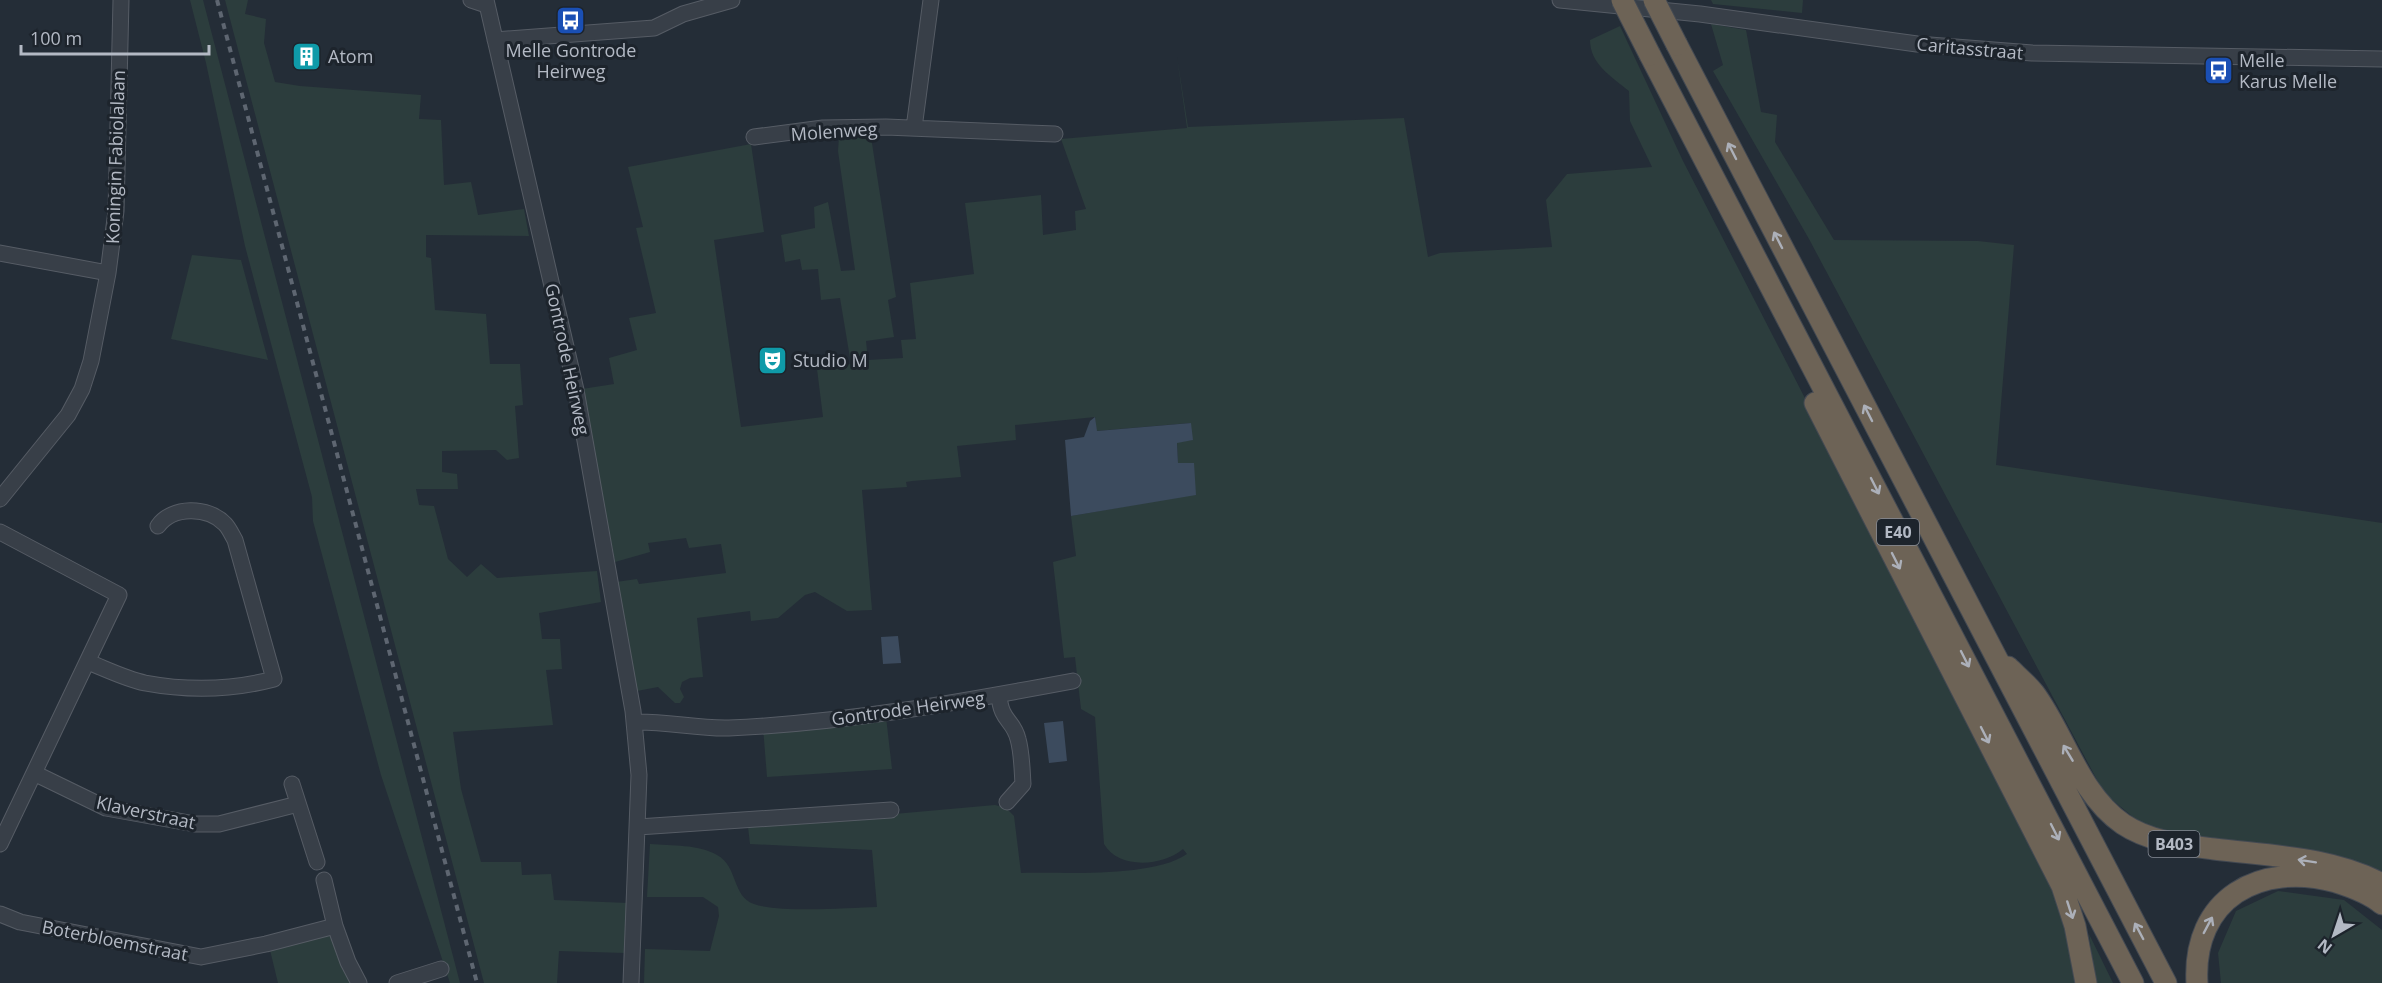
<svg xmlns="http://www.w3.org/2000/svg" width="2382" height="983" viewBox="0 0 2382 983" font-family="'Open Sans',sans-serif">
	<style>
		.green { fill: #2c3d3d }
		.water { fill: #3c4b5e }
		.lines { fill: none; stroke-linecap: round; stroke-linejoin: round }
		.minor-casing { stroke: #565c65; stroke-width: 17 }
		.highway-casing { stroke: #434952; stroke-width: 23 }
		.minor { stroke: #383f48; stroke-width: 15 }
		.highway { stroke: #6d6356; stroke-width: 21 }
		.rail { stroke: #5e6671; stroke-width: 4; stroke-dasharray: 6 6; stroke-linecap: butt }
		.highway-bridge-casing { stroke: #434952; stroke-width: 23; stroke-linecap: butt }
		.highway-bridge { stroke: #6d6356; stroke-width: 21 }
		.oneway { stroke: #acb0b9 }
		.labels { text-anchor: middle; dominant-baseline: central; stroke-width: 6; stroke-linejoin: round; paint-order: stroke }
		.shield { fill: #1d242c; stroke: #868c96; stroke-width: 1.5 }
		.shield-label { font-size: 16px; font-weight: bold; fill: #b3b9c4 }
		.street-label { font-size: 18px; fill: #b3b9c4; stroke: #1d242c }
		.poi-label { font-size: 18px; fill: #b3b9c4; stroke: #1d242c; text-anchor: start }
	</style>
	<rect width="100%" height="100%" fill="#242d37"/>
	<path class="green" d="M 190,0 L 203,0 L 460,983 L 450,983 L 381,775 L 313,521 L 312,497 L 245,246 L 206,63 Z
		M 225,0 L 248,0 L 245,14 L 266,19 L 264,43 L 275,82 L 300,86 L 421,95 L 419,119 L 441,120 L 444,185 L 471,182 L 478,215 L 524,209 L 529,236 L 426,235 L 426,257 L 431,258 L 435,310 L 486,314 L 490,364 L 520,364 L 523,405 L 515,406 L 519,458 L 507,460 L 496,450 L 442,451 L 442,472 L 457,474 L 458,489 L 416,489 L 419,505 L 434,506 L 448,559 L 467,577 L 481,564 L 497,578 L 597,571 L 601,602 L 539,613 L 542,639 L 560,639 L 562,669 L 546,670 L 553,725 L 453,732 L 461,789 L 481,862 L 521,862 L 522,875 L 551,874 L 554,900 L 628,903 L 625,953 L 559,951 L 557,983 L 484,983 Z
		M 1711,0 L 1803,0 L 1802,13 L 1713,4 Z
		M 1711,24 L 1746,30 L 1761,112 L 1777,115 L 1775,142 L 1834,240 L 1978,241 L 2014,245 L 1996,465 L 2382,523 L 2382,873 L 2145,827 L 2104,793 L 1809,239 L 1713,71 L 1723,65 Z
		M 1620,26 L 1683,161 L 2063,900 L 2078,983 L 644,983 L 645,949 L 710,951 L 719,916 L 718,907 L 703,897 L 647,897 L 650,844 C 672,846 698,844 717,855 C 738,866 732,897 754,904 C 779,913 848,908 877,907 L 872,850 L 750,844 L 748,827 L 995,805 L 1006,808 L 1014,816 L 1021,873 C 1065,872 1152,878 1187,854 L 1183,849 C 1163,866 1119,870 1104,844 L 1095,717 L 1081,709 L 1075,657 L 1064,658 L 1053,562 L 1076,556 L 1071,516 L 1196,494 L 1178,463 L 1177,442 L 1192,440 L 1190,423 L 1096,431 L 1095,417 L 1015,425 L 1016,440 L 957,446 L 961,477 L 912,481 L 906,482 L 907,487 L 862,490 L 872,610 L 847,611 L 815,592 L 805,595 L 778,618 L 751,621 L 750,611 L 697,618 L 703,677 L 690,678 L 682,682 L 680,689 L 684,697 L 680,703 L 675,703 L 658,687 L 637,691 L 616,582 L 637,579 L 639,584 L 726,573 L 721,544 L 689,548 L 686,538 L 648,543 L 650,552 L 615,562 L 582,389 L 614,384 L 609,358 L 637,350 L 629,318 L 656,313 L 636,228 L 643,227 L 628,167 L 751,144 L 764,232 L 714,240 L 741,427 L 823,417 L 817,369 L 851,364 L 840,298 L 821,300 L 818,269 L 802,270 L 800,259 L 785,262 L 781,235 L 815,228 L 814,207 L 828,202 L 841,271 L 855,270 L 838,151 L 839,137 L 871,137 L 896,297 L 888,300 L 894,337 L 866,341 L 868,360 L 903,358 L 901,340 L 916,339 L 910,283 L 974,274 L 965,203 L 1041,195 L 1043,235 L 1076,230 L 1075,211 L 1086,209 L 1061,139 L 1187,128 L 1177,57 L 1188,127 L 1404,118 L 1428,257 L 1440,253 L 1552,247 L 1546,200 L 1567,174 L 1652,167 L 1630,121 L 1629,91 C 1612,77 1590,64 1590,40 Z
		M 192,255 L 241,260 L 268,360 L 171,339 Z
		M 886,717 L 892,769 L 767,777 L 763,727 Z
		M 2278,891 L 2344,900 L 2382,930 L 2382,983 L 2221,983 L 2218,953 L 2236,911 Z
		M 2089,934 L 2113,983 L 2096,983 Z
		M 327,935 L 331,937 L 353,983 L 278,983 L 270,950 Z"/>
	<path class="water" d="M 1095,417 L 1097,431 L 1191,423 L 1193,440 L 1177,443 L 1178,463 L 1194,463 L 1196,495 L 1071,516 L 1065,440 L 1084,437 L 1090,421 Z
		M 898,636 L 901,663 L 883,664 L 881,637 Z
		M 1063,721 L 1067,761 L 1049,763 L 1044,723 Z"/>
	<g class="lines">
		<defs>
			<path id="minor" d="M 471,0 L 486,5
				M 486,0 L 576,390 L 633,711 L 639,775 L 631,983
				M 1560,0 L 1700,14 L 1917,44 L 2032,53 L 2382,59
				M 495,40 L 654,28 L 683,14 L 732,0
				M 914,128 L 931,0
				M 754,137 L 823,128 L 886,127 L 1055,134
				M 0,253 L 108,273
				M 0,499 L 68,415 L 82,389 L 91,361 L 108,273 L 116,211 L 121,0
				M 0,532 L 119,595 L 0,844
				M 88,662 C 106,669 126,679 145,683 C 188,691 232,690 274,679 L 235,540 C 232,535 229,528 225,524 C 208,506 172,506 158,526
				M 999,695 C 1001,722 1013,719 1018,739 C 1022,753 1022,770 1023,784 L 1007,802
				M 634,722 C 666,721 698,729 729,728 C 845,723 960,702 1073,681
				M 34,773 L 106,808 L 195,824 L 219,824 L 298,804
				M 292,784 L 317,862
				M 638,827 L 891,810
				M 324,880 L 335,926
				M 0,914 L 20,922 L 201,957 L 266,944 L 335,926 L 348,962 L 359,983
				M 397,983 L 441,969"/>
			<path id="highway" d="M 1677,45 L 2166,983
				M 1650,55 L 2133,983
				M 1815,403 L 2062,886 L 2075,926 L 2086,983
				M 2008,667 C 2016,675 2026,683 2034,693 C 2064,733 2079,794 2123,824 C 2150,842 2183,845 2214,849 C 2271,856 2331,857 2382,884
				M 2197,983 C 2192,898 2260,861 2336,882 C 2352,887 2369,893 2382,904"/>
		</defs>
		<use href="#minor" class="minor-casing"/>
		<use href="#highway" class="highway-casing"/>
		<use href="#minor" class="minor"/>
		<use href="#highway" class="highway"/>
		<path class="rail" d="M 217,0 L 477,983"/>
		<defs>
			<path id="highway-bridge" d="M 1622,0 L 1650,55
				M 1654,0 L 1677,45"/>
		</defs>
		<use href="#highway-bridge" class="highway-bridge-casing"/>
		<use href="#highway-bridge" class="highway-bridge"/>
	</g>
	<defs><path id="oneway-shaft" d="M-6 0H5M1.5-3L5.5 0L1.5 3" fill="none" stroke-width="1.6" stroke-linecap="round" stroke-linejoin="round" transform="scale(1.5)"/></defs>
	<g class="oneway">
		<use href="#oneway-shaft" transform="translate(1732 151) rotate(-117)"/>
		<use href="#oneway-shaft" transform="translate(1778 240) rotate(-117)"/>
		<use href="#oneway-shaft" transform="translate(1868 413) rotate(-117)"/>
		<use href="#oneway-shaft" transform="translate(1875 486) rotate(63)"/>
		<use href="#oneway-shaft" transform="translate(1896 561) rotate(63)"/>
		<use href="#oneway-shaft" transform="translate(1965 659) rotate(63)"/>
		<use href="#oneway-shaft" transform="translate(1985 735) rotate(63)"/>
		<use href="#oneway-shaft" transform="translate(2068 753) rotate(-121)"/>
		<use href="#oneway-shaft" transform="translate(2055 832) rotate(63)"/>
		<use href="#oneway-shaft" transform="translate(2307 861) rotate(-171)"/>
		<use href="#oneway-shaft" transform="translate(2070 910) rotate(72)"/>
		<use href="#oneway-shaft" transform="translate(2208 925) rotate(-62)"/>
		<use href="#oneway-shaft" transform="translate(2139 931) rotate(-118)"/>
	</g>
	<defs>
		<symbol id="bus-square" viewBox="-11 -11 22 22"><rect x="-9" y="-9" width="18" height="18" rx="4" fill="#1a4fb4" stroke="#1d242c"/><path d="M-5-6H5V4H4V6H2V4H-2V6H-4V4H-5ZM-3.5-4V0h7V-4ZM-3.5 1.2v1.5H-2V1.2ZM2 1.2v1.5H3.5V1.2Z" fill="#fff"/></symbol>
		<symbol id="building-square" viewBox="-11 -11 22 22"><rect x="-9" y="-9" width="18" height="18" rx="4" fill="#0f9aa8" stroke="#1d242c"/><path d="M-4-6H4V6H1V3H-1V6H-4ZM-2.5-4.3h1.7v1.8h-1.7ZM.8-4.3h1.7v1.8H.8ZM-2.5-1h1.7V.8h-1.7ZM.8-1h1.7V.8H.8Z" fill="#fff"/></symbol>
		<symbol id="theatre-square" viewBox="-11 -11 22 22"><rect x="-9" y="-9" width="18" height="18" rx="4" fill="#0f9aa8" stroke="#1d242c"/><path d="M-5-5.5Q0-4 5-5.5V0Q5 5 0 6Q-5 5-5 0ZM-3.3-2.5H-1v1.5H-3.3ZM1-2.5H3.3v1.5H1ZM-2.8 1Q0 5.5 2.8 1Z" fill="#fff"/></symbol>
	</defs>
	<g fill-rule="evenodd">
		<use href="#bus-square" x="554" y="4" width="33" height="33"/>
		<use href="#building-square" x="290" y="40" width="33" height="33"/>
		<use href="#bus-square" x="2202" y="54" width="33" height="33"/>
		<use href="#theatre-square" x="756" y="344" width="33" height="33"/>
	</g>
	<g class="labels">
		<g class="shield">
			<rect x="1877" y="519" width="42" height="26" rx="4.5"/>
			<rect x="2148.5" y="831" width="51" height="26" rx="4.5"/>
		</g>
		<g class="shield-label">
			<text x="1898" y="532">E40</text>
			<text x="2174" y="844">B403</text>
		</g>
		<g class="street-label">
			<text transform="translate(1970 48) rotate(5)">Caritasstraat</text>
			<text transform="translate(834 131) rotate(-4)">Molenweg</text>
			<text transform="translate(115 157) rotate(-88)">Koningin Fabiolalaan</text>
			<text transform="translate(568 359) rotate(78)">Gontrode Heirweg</text>
			<text transform="translate(908 708) rotate(-8)">Gontrode Heirweg</text>
			<text transform="translate(146 812) rotate(12)">Klaverstraat</text>
			<text transform="translate(115 940) rotate(11)">Boterbloemstraat</text>
		</g>
		<g class="poi-label">
			<text x="571" y="50" text-anchor="middle">Melle Gontrode<tspan x="571" dy="21">Heirweg</tspan></text>
			<text x="328" y="56">Atom</text>
			<text x="2239" y="60">Melle<tspan x="2239" dy="21">Karus Melle</tspan></text>
			<text x="793" y="360">Studio M</text>
		</g>
	</g>
	<g transform="translate(2334 935) rotate(219)" stroke="#1d242c" stroke-width="4.5" paint-order="stroke">
	<path d="M0-4.5L10 22L0 15L-10 22Z" fill="#b3b9c4"/>
	<text y="-9" font-size="16" font-weight="bold" text-anchor="middle" fill="#b3b9c4">N</text>
	</g>
	<path d="M21 45v9h188v-9" fill="none" stroke="#b3b9c4" stroke-width="3"/>
	<text x="30" y="45" font-size="18" fill="#b3b9c4" stroke="#1d242c" stroke-width="4.5" paint-order="stroke">100 m</text>
</svg>
